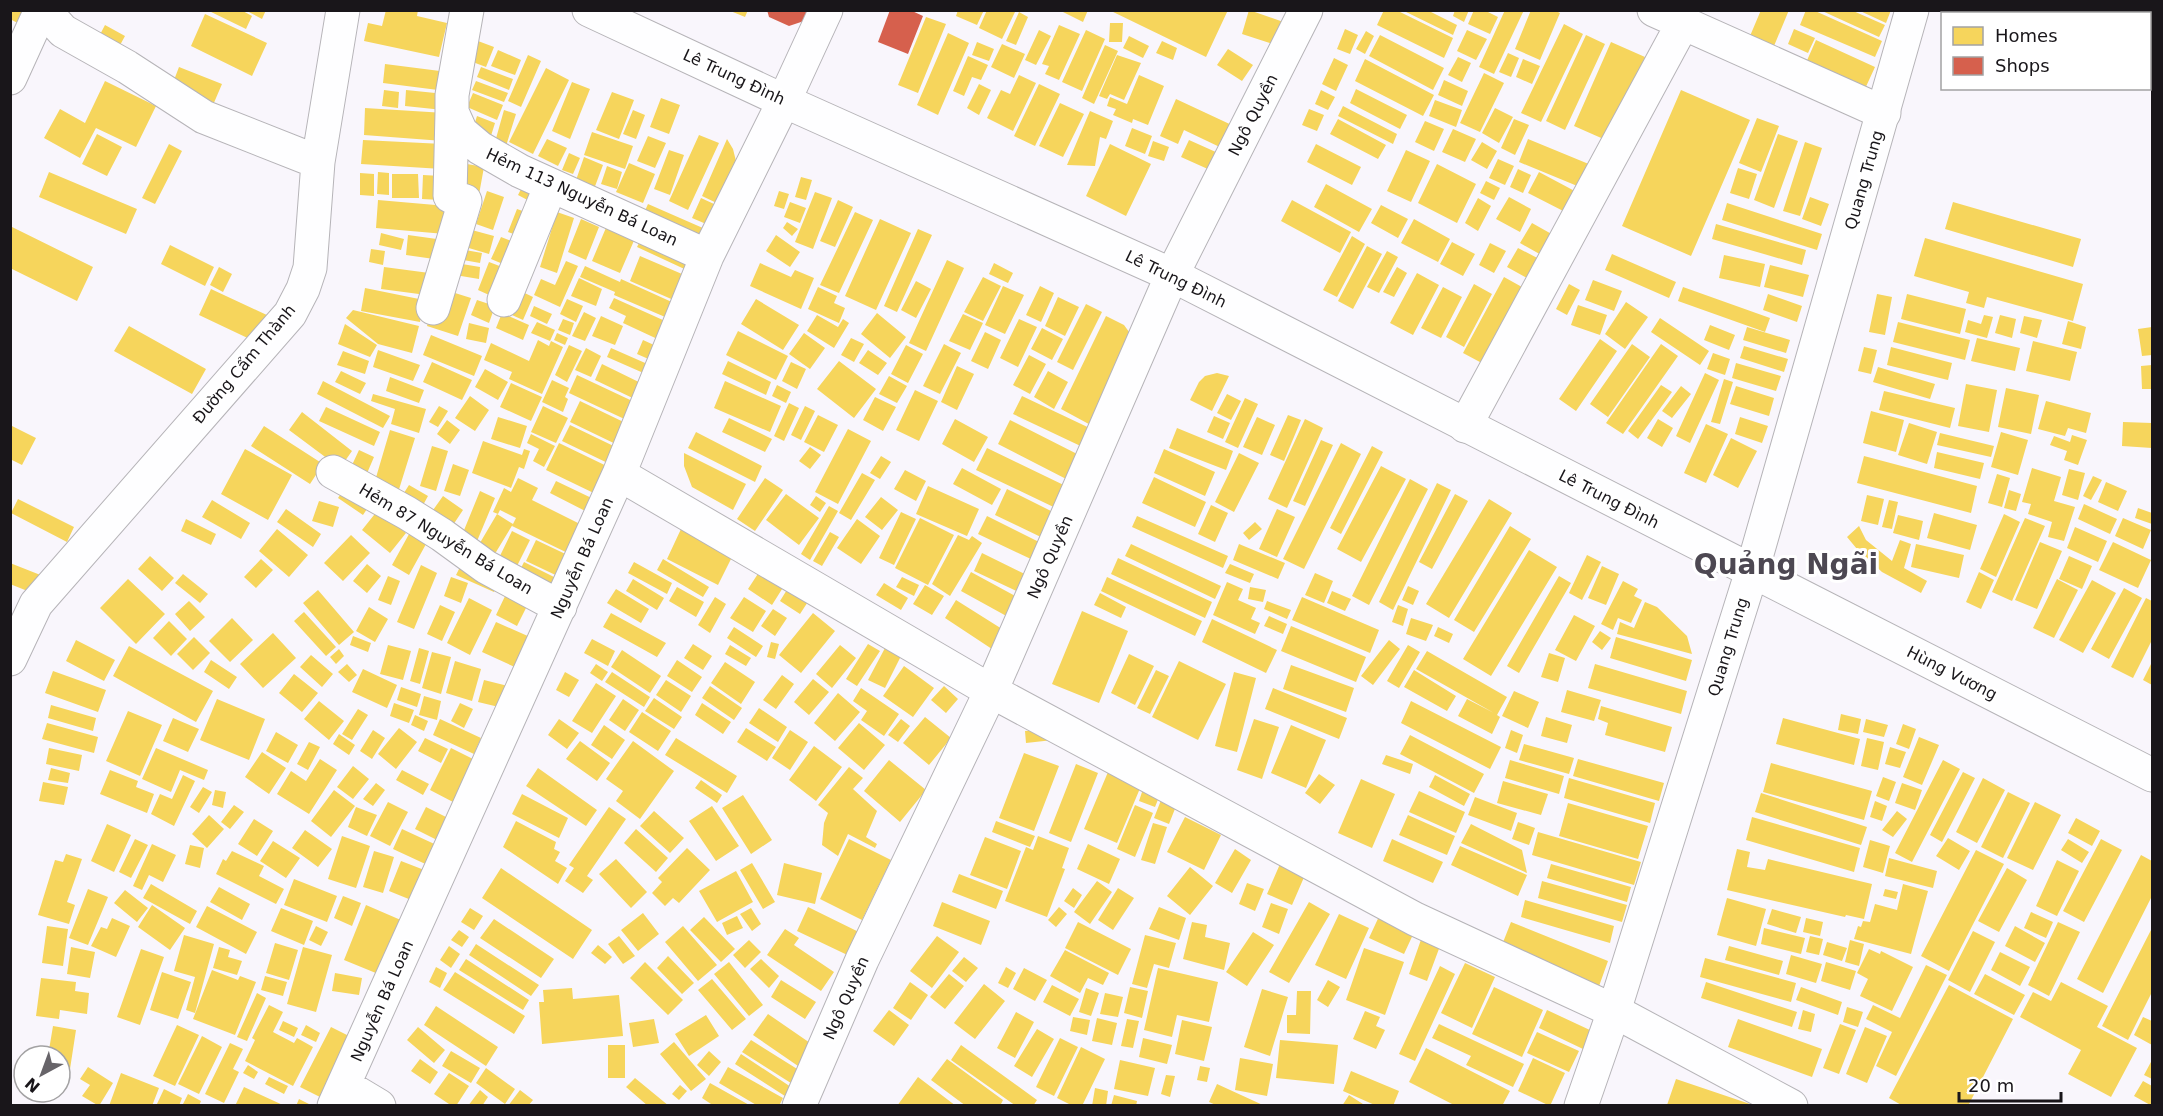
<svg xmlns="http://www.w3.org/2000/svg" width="2163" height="1116" viewBox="0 0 2163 1116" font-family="'DejaVu Sans',sans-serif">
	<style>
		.homes { fill: #f6d55c }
		.shops { fill: #d6604d }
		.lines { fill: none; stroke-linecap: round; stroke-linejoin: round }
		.minor-casing { stroke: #b6b4b8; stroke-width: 35 }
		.major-casing { stroke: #b6b4b8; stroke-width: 35 }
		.minor { stroke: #fefeff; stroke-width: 33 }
		.major { stroke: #fefeff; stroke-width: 33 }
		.labels { text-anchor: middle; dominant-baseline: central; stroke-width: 6; stroke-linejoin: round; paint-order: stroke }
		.street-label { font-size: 16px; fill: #19161a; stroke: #fff }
		.town-label { font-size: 28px; font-weight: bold; fill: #4d4852; stroke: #fff }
	</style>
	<rect width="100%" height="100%" fill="#f9f6fc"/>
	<path class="homes" d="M 10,10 L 39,10 L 29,29 L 10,19 Z
		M 207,10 L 241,10 L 252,16 L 246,29 Z
		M 245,10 L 266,10 L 262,19 Z
		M 386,10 L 418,10 L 417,16 L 447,23 L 439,57 L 364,41 L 368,23 L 382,26 Z
		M 728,10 L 748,10 L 745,17 Z
		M 958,10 L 984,10 L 977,25 L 956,16 Z
		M 987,10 L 1015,12 L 1002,39 L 979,28 Z
		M 1059,10 L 1088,10 L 1083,22 Z
		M 1109,10 L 1228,10 L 1206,57 Z
		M 1249,10 L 1292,25 L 1285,48 L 1242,34 Z
		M 1384,10 L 1396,10 L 1453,38 L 1444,58 L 1377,25 Z
		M 1402,10 L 1427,10 L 1457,25 L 1453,35 Z
		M 1455,10 L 1469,10 L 1464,22 L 1453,16 Z
		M 1474,10 L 1484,10 L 1498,17 L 1490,34 L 1468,24 Z
		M 1505,10 L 1524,10 L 1494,74 L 1479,67 Z
		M 1531,10 L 1554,10 L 1560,13 L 1540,60 L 1515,49 Z
		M 1761,10 L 1789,10 L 1774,46 L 1750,36 Z
		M 1806,10 L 1813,10 L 1882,41 L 1875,57 L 1800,25 Z
		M 1820,10 L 1851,10 L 1885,25 L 1879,37 Z
		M 1858,10 L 1891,10 L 1886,23 Z
		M 1019,12 L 1028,17 L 1016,45 L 1006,41 Z
		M 205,14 L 267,43 L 252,76 L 191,46 Z
		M 926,17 L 946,24 L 918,93 L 898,85 Z
		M 1110,23 L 1123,23 L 1122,42 L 1109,42 Z
		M 1564,24 L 1583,34 L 1541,122 L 1521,113 Z
		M 105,25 L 125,36 L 113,58 L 93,48 Z
		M 1059,25 L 1080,34 L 1059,80 L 1045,74 L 1049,66 L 1042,64 Z
		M 1345,29 L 1358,35 L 1350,54 L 1337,49 Z
		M 1794,29 L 1815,38 L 1808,53 L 1788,44 Z
		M 1039,30 L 1051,36 L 1036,65 L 1025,60 Z
		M 1086,30 L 1105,39 L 1082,91 L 1062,82 Z
		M 1467,30 L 1487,39 L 1476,60 L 1457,51 Z
		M 1366,31 L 1374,36 L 1365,54 L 1356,49 Z
		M 948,33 L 969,43 L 938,115 L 917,105 Z
		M 1380,35 L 1444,68 L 1433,90 L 1369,56 Z
		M 1586,35 L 1605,44 L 1565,130 L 1546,121 Z
		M 1129,36 L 1149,46 L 1143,58 L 1123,48 Z
		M 1816,40 L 1875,67 L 1864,91 L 1805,65 Z
		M 478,41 L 494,47 L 486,67 L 470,61 Z
		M 1162,41 L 1177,48 L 1173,60 L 1156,53 Z
		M 977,42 L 994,49 L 989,61 L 972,55 Z
		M 1611,42 L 1645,57 L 1608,141 L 1574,126 Z
		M 1002,44 L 1025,54 L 1014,78 L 991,67 Z
		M 1105,45 L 1118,51 L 1094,104 L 1082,98 Z
		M 1228,49 L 1253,65 L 1242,81 L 1217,65 Z
		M 498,50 L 521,60 L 515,75 L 491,66 Z
		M 1508,53 L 1519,58 L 1511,77 L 1499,72 Z
		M 528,55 L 541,61 L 521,107 L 508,101 Z
		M 1117,55 L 1141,63 L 1124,100 L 1110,94 L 1107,99 L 1099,96 Z
		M 968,56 L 988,65 L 981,80 L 972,77 L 964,96 L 953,91 Z
		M 1458,57 L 1471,63 L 1462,82 L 1448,75 Z
		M 1334,58 L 1348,65 L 1336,91 L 1322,84 Z
		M 1365,59 L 1434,95 L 1423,116 L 1355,81 Z
		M 1523,59 L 1540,66 L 1532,84 L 1516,77 Z
		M 385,64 L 440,71 L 438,90 L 383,83 Z
		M 179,67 L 222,84 L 213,105 L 171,88 Z
		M 481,67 L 513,79 L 509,90 L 477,77 Z
		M 546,68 L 569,80 L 533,154 L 509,142 Z
		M 1484,73 L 1504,83 L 1480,132 L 1460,123 Z
		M 1019,75 L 1036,83 L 1013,131 L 987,118 L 1001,90 L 1010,94 Z
		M 1139,75 L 1164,86 L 1148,125 L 1133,119 L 1132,123 L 1113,115 L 1116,109 L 1107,106 L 1110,97 L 1127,104 Z
		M 1444,80 L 1468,91 L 1462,106 L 1438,95 Z
		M 105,81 L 156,106 L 136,147 L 96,128 L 80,158 L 44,138 L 60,109 L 85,123 Z
		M 476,81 L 508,93 L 504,102 L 472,90 Z
		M 572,82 L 590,89 L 570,139 L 552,131 Z
		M 979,84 L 991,90 L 979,115 L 967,108 Z
		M 1039,84 L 1060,94 L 1035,146 L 1014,136 Z
		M 1356,89 L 1407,115 L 1400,129 L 1350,103 Z
		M 384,90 L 399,92 L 398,108 L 382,106 Z
		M 406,90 L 445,94 L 443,110 L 405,106 Z
		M 1321,90 L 1335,97 L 1328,110 L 1315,104 Z
		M 1681,90 L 1750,120 L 1691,256 L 1622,226 Z
		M 612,92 L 634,100 L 619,139 L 596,130 Z
		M 473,93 L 503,105 L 497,120 L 467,107 Z
		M 661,98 L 680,105 L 669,134 L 650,127 Z
		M 1176,99 L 1236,127 L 1226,150 L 1184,130 L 1178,144 L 1160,136 Z
		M 1435,100 L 1462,110 L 1456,127 L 1429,116 Z
		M 1060,103 L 1084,114 L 1063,157 L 1039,146 Z
		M 1343,106 L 1397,134 L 1393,144 L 1338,116 Z
		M 365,108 L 445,113 L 443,141 L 364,135 Z
		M 1495,108 L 1513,117 L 1499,143 L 1482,133 Z
		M 1309,109 L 1324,115 L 1317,131 L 1302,125 Z
		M 504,110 L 516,114 L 506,146 L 495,142 Z
		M 633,110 L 645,115 L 636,139 L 623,134 Z
		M 1090,111 L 1113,121 L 1106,139 L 1100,137 L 1095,166 L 1067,165 Z
		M 477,116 L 495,123 L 490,139 L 472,132 Z
		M 1757,118 L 1779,126 L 1761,172 L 1739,163 Z
		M 1338,119 L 1386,145 L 1378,159 L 1330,134 Z
		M 1514,119 L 1529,125 L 1515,155 L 1501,148 Z
		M 1425,121 L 1444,129 L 1434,151 L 1415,142 Z
		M 1132,128 L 1152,136 L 1145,154 L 1125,146 Z
		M 1453,129 L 1476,139 L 1465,162 L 1442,152 Z
		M 592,132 L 633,146 L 625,169 L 584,155 Z
		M 97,134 L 122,147 L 107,176 L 82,164 Z
		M 1778,134 L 1798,141 L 1774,208 L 1754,200 Z
		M 699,135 L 719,143 L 688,210 L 669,201 Z
		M 648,136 L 666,143 L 655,168 L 637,161 Z
		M 547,139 L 567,148 L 558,166 L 538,156 Z
		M 727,139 L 733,149 L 736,161 L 725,207 L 702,196 Z
		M 1528,139 L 1596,167 L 1587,190 L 1519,162 Z
		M 363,140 L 443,144 L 442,169 L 361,164 Z
		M 1189,140 L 1218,153 L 1210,170 L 1181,157 Z
		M 1153,141 L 1169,147 L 1164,161 L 1148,156 Z
		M 1482,142 L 1497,151 L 1487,169 L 1471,160 Z
		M 1805,142 L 1822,148 L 1800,216 L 1783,211 Z
		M 169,144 L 182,151 L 155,204 L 142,198 Z
		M 1110,144 L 1151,164 L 1126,216 L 1086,196 Z
		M 1316,144 L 1361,167 L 1352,185 L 1307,162 Z
		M 669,150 L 684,155 L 670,195 L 654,189 Z
		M 1406,150 L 1430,161 L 1411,202 L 1387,191 Z
		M 569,153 L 580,158 L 573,174 L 562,170 Z
		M 584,157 L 603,165 L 594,189 L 575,183 Z
		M 1498,159 L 1514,166 L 1505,185 L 1489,178 Z
		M 629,163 L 655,174 L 643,203 L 616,192 Z
		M 467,164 L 484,167 L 474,222 L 458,219 Z
		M 1437,164 L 1476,184 L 1457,223 L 1418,203 Z
		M 607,166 L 622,172 L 617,189 L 601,184 Z
		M 1738,168 L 1757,174 L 1749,199 L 1730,193 Z
		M 1518,169 L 1531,175 L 1523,193 L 1510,187 Z
		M 49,172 L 137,209 L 126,234 L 39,197 Z
		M 378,172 L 389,173 L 389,195 L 377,194 Z
		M 1539,172 L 1584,196 L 1573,216 L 1528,193 Z
		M 360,173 L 374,174 L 374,196 L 360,195 Z
		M 392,174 L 418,174 L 419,198 L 392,198 Z
		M 423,175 L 441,176 L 440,200 L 422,199 Z
		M 801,177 L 812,180 L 806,200 L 795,197 Z
		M 1486,181 L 1500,188 L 1494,200 L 1480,193 Z
		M 524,183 L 541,192 L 535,204 L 518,195 Z
		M 1326,184 L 1372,209 L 1359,232 L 1314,207 Z
		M 487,191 L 504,197 L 493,230 L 476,224 Z
		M 779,191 L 789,194 L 784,209 L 774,206 Z
		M 815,192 L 832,198 L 813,249 L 795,242 Z
		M 1509,197 L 1531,209 L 1520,232 L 1496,219 Z
		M 1810,197 L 1829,204 L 1821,226 L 1802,219 Z
		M 701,198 L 727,210 L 718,229 L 692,218 Z
		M 1478,198 L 1491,206 L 1478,231 L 1465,223 Z
		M 378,200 L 447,206 L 445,234 L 376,228 Z
		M 838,200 L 853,207 L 835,247 L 820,241 Z
		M 1292,200 L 1351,232 L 1340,253 L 1281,221 Z
		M 790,202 L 806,208 L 800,223 L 784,217 Z
		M 1953,202 L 2081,239 L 2073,267 L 1945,229 Z
		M 1727,203 L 1822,234 L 1817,250 L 1722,220 Z
		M 648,204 L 712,232 L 707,244 L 643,215 Z
		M 1381,205 L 1408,219 L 1398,238 L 1371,223 Z
		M 517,209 L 531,214 L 522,237 L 508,232 Z
		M 557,212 L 574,218 L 557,273 L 540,267 Z
		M 855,212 L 873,220 L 839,293 L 820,285 Z
		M 581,219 L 599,227 L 586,260 L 568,252 Z
		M 880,219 L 911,233 L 876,310 L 845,296 Z
		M 1414,219 L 1450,239 L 1438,262 L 1401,243 Z
		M 787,222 L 798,229 L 792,236 L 783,228 Z
		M 608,223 L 636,236 L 620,273 L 592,261 Z
		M 1532,223 L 1564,241 L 1552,261 L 1520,243 Z
		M 1716,224 L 1806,250 L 1802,265 L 1712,239 Z
		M 10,226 L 93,267 L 77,301 L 10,268 Z
		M 457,226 L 494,236 L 489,254 L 452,243 Z
		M 918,229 L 932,235 L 897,312 L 884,306 Z
		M 381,233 L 404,239 L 401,250 L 379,245 Z
		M 408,235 L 444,240 L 441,260 L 406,255 Z
		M 776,235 L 800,252 L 790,267 L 766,251 Z
		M 1352,236 L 1365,244 L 1337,297 L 1323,290 Z
		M 501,237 L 519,244 L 510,267 L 491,259 Z
		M 642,237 L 698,262 L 693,273 L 637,247 Z
		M 1925,238 L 2083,284 L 2073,321 L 1987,297 L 1984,308 L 1966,303 L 1969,292 L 1914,276 Z
		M 1452,242 L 1475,254 L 1463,276 L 1440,264 Z
		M 1490,243 L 1506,251 L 1494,273 L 1479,265 Z
		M 170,245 L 214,267 L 205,286 L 161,264 Z
		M 1367,246 L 1382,254 L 1353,309 L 1338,301 Z
		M 454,248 L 482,253 L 480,263 L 452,258 Z
		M 1518,248 L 1549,264 L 1538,284 L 1507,267 Z
		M 371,249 L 385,251 L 383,265 L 369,262 Z
		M 1387,251 L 1398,257 L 1379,293 L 1367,287 Z
		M 1612,254 L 1676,282 L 1669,298 L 1605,270 Z
		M 1724,255 L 1765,264 L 1760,287 L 1719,278 Z
		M 640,256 L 696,280 L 685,305 L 630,281 Z
		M 947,260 L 964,268 L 926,351 L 909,343 Z
		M 566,261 L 578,266 L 560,307 L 534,295 L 541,279 L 555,285 Z
		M 450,262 L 480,267 L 479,279 L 449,274 Z
		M 489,262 L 510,270 L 498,299 L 478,290 Z
		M 760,263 L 791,277 L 795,270 L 814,278 L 801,309 L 750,286 Z
		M 994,263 L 1013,273 L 1008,283 L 989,274 Z
		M 1770,265 L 1809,275 L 1803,297 L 1764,287 Z
		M 585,266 L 620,282 L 621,279 L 685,308 L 679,323 L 614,295 L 615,292 L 580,277 Z
		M 219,267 L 232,274 L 223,292 L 210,285 Z
		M 384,267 L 437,274 L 434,296 L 381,289 Z
		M 1397,267 L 1407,273 L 1394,297 L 1383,292 Z
		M 1417,273 L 1439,285 L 1413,335 L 1390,323 Z
		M 983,277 L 1001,286 L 983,321 L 964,312 Z
		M 1504,277 L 1533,293 L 1493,369 L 1463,353 Z
		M 579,278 L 602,289 L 596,306 L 571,296 Z
		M 1593,280 L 1622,291 L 1614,311 L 1585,300 Z
		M 916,281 L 931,289 L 916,318 L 901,310 Z
		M 1474,284 L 1492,294 L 1464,347 L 1446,337 Z
		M 1569,284 L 1580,290 L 1567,315 L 1556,309 Z
		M 510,286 L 533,297 L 523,320 L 499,309 Z
		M 1003,286 L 1024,295 L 1005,334 L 985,325 Z
		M 1040,286 L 1054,293 L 1041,322 L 1026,315 Z
		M 818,287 L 837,296 L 834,303 L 845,308 L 839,323 L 808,309 Z
		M 1443,287 L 1462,297 L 1441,338 L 1421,328 Z
		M 1683,287 L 1770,318 L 1765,332 L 1678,301 Z
		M 365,288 L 424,300 L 420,322 L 361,311 Z
		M 439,288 L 471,298 L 458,336 L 427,326 Z
		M 211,289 L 269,316 L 256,342 L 199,315 Z
		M 1768,294 L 1802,306 L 1797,322 L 1763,310 Z
		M 1877,294 L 1892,297 L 1885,335 L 1869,332 Z
		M 1907,294 L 1966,309 L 1960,334 L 1901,319 Z
		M 1058,297 L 1079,307 L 1065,336 L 1045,326 Z
		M 614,298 L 674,325 L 666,343 L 623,323 L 626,316 L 609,308 Z
		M 567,299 L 583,306 L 576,322 L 560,314 Z
		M 756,299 L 799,325 L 783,350 L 741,324 Z
		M 477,300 L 495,306 L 489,323 L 471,315 Z
		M 1626,302 L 1648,317 L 1625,349 L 1605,334 Z
		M 1086,304 L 1102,312 L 1073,370 L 1057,362 Z
		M 1578,305 L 1607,315 L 1600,335 L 1571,325 Z
		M 534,306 L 552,314 L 547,324 L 530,316 Z
		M 353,310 L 419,326 L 412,353 L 378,344 L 346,318 Z
		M 584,312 L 596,318 L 585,341 L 572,336 Z
		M 502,313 L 529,325 L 523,340 L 496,328 Z
		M 877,313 L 906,337 L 890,358 L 861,334 Z
		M 963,314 L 983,323 L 970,350 L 949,341 Z
		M 817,315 L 838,327 L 843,319 L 849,323 L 834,348 L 807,331 Z
		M 1984,315 L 1993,317 L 1987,338 L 1965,332 L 1968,320 L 1981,324 Z
		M 2000,315 L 2016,319 L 2012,338 L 1995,333 Z
		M 601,316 L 623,326 L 615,345 L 592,336 Z
		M 1106,316 L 1124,325 L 1132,336 L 1098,429 L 1061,409 Z
		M 2024,316 L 2042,320 L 2037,338 L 2020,333 Z
		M 1660,318 L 1709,351 L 1700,365 L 1651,332 Z
		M 563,319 L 574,323 L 570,335 L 558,330 Z
		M 1019,319 L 1037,327 L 1018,367 L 1000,358 Z
		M 2068,321 L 2086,327 L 2081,349 L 2062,344 Z
		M 537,322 L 555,330 L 550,341 L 531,333 Z
		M 1898,322 L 1970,340 L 1965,360 L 1893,342 Z
		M 469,323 L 489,328 L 486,343 L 466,339 Z
		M 345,324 L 377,345 L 370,357 L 338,344 Z
		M 1710,325 L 1735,335 L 1729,350 L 1704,340 Z
		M 129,326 L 206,369 L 192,394 L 114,351 Z
		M 1747,327 L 1790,340 L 1786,353 L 1743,340 Z
		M 2152,327 L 2152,355 L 2142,356 L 2138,329 Z
		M 1042,328 L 1063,339 L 1052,360 L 1031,349 Z
		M 738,331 L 788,356 L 776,380 L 726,355 Z
		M 985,332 L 1001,340 L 988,369 L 971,361 Z
		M 557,333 L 568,338 L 565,345 L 554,340 Z
		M 804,333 L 825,348 L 810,369 L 789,354 Z
		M 431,335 L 482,356 L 474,376 L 423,355 Z
		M 851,338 L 864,344 L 854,362 L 841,355 Z
		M 1977,338 L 2020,348 L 2015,371 L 1971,361 Z
		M 1600,339 L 1617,351 L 1576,411 L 1559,399 Z
		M 538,340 L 549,346 L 551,341 L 563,347 L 542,394 L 509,379 L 512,372 L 484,360 L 491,343 L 529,361 Z
		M 643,340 L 665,350 L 660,364 L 637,354 Z
		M 2033,341 L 2077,352 L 2070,381 L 2026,371 Z
		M 944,344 L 961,353 L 940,394 L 923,386 Z
		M 1632,344 L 1650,357 L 1608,417 L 1590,404 Z
		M 1661,344 L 1678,356 L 1623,434 L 1606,423 Z
		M 569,345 L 582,351 L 567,382 L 555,375 Z
		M 906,345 L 923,354 L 908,383 L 891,374 Z
		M 1744,346 L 1788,359 L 1784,372 L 1740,358 Z
		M 1864,347 L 1877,350 L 1871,374 L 1858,371 Z
		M 1891,347 L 1952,363 L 1948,380 L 1887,365 Z
		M 586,348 L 601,356 L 591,377 L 575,370 Z
		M 611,348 L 652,366 L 648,375 L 607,357 Z
		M 378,350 L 420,365 L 413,381 L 373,367 Z
		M 868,350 L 887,363 L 878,375 L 859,363 Z
		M 343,351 L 369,361 L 365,374 L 337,365 Z
		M 1713,353 L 1730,359 L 1725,375 L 1707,369 Z
		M 1029,355 L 1046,364 L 1030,394 L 1013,385 Z
		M 728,361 L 771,382 L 766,395 L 722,374 Z
		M 839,361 L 876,389 L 854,418 L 817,389 Z
		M 432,362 L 472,380 L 462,400 L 423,382 Z
		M 791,362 L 806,369 L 797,389 L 782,381 Z
		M 1736,363 L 1781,376 L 1776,391 L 1732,378 Z
		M 602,364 L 651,388 L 643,403 L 595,380 Z
		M 2152,365 L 2152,389 L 2142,389 L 2141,366 Z
		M 957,366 L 974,374 L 957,410 L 941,402 Z
		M 1878,367 L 1935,384 L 1930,399 L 1873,382 Z
		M 485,369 L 508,382 L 498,400 L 475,387 Z
		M 341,371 L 366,383 L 360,394 L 335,382 Z
		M 1048,371 L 1068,382 L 1054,409 L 1034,397 Z
		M 1217,373 L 1229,376 L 1212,411 L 1190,400 L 1199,382 L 1205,376 Z
		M 1705,373 L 1719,380 L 1690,443 L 1676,436 Z
		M 577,375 L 643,406 L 635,424 L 569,393 Z
		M 889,376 L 907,386 L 897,403 L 879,394 Z
		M 390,377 L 424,390 L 419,403 L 386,391 Z
		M 1724,379 L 1733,382 L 1720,424 L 1711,422 Z
		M 552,380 L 569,388 L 565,397 L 568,399 L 563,412 L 542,402 Z
		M 323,381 L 390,416 L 383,428 L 317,394 Z
		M 725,381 L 781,406 L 770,432 L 714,408 Z
		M 511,383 L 542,397 L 531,421 L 500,407 Z
		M 1966,384 L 1997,390 L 1989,432 L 1958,426 Z
		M 777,385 L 791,392 L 786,403 L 772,396 Z
		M 1661,385 L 1672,392 L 1638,439 L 1628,431 Z
		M 1681,386 L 1691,394 L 1672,418 L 1662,411 Z
		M 1736,386 L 1774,398 L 1769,416 L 1730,404 Z
		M 2006,388 L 2039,395 L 2031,434 L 1998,427 Z
		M 915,390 L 938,401 L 919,441 L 896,430 Z
		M 1884,391 L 1955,408 L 1950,428 L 1879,410 Z
		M 373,394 L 426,409 L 419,433 L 391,424 L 395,409 L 371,401 Z
		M 1227,394 L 1241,401 L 1231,420 L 1217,413 Z
		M 470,396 L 489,410 L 475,431 L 455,418 Z
		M 1022,396 L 1098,432 L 1089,450 L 1013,414 Z
		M 875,397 L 896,407 L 883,431 L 863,420 Z
		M 1245,398 L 1258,404 L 1238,448 L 1225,442 Z
		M 580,401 L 636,428 L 626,449 L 570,422 Z
		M 2046,401 L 2091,413 L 2086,433 L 2068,428 L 2065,436 L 2038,429 Z
		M 789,403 L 799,408 L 784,441 L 774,436 Z
		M 439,406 L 448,411 L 438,427 L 429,422 Z
		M 543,406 L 568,418 L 556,443 L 531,432 Z
		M 805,406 L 815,411 L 801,440 L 791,435 Z
		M 326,407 L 380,432 L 374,446 L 319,421 Z
		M 1871,411 L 1904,420 L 1896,452 L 1863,443 Z
		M 302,412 L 352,451 L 340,468 L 289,430 Z
		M 818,415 L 838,425 L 824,452 L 804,442 Z
		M 1288,415 L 1301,420 L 1284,461 L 1270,455 Z
		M 1214,416 L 1230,423 L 1223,439 L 1207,432 Z
		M 498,417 L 527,426 L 520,448 L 491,439 Z
		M 1257,417 L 1275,425 L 1262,455 L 1243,447 Z
		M 1740,417 L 1768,426 L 1762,443 L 1735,434 Z
		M 729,418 L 772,439 L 765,452 L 722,432 Z
		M 955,419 L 988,437 L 974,462 L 942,444 Z
		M 1305,419 L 1323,428 L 1287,508 L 1268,499 Z
		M 1658,419 L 1673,428 L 1662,447 L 1647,438 Z
		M 447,420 L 460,430 L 450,444 L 437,434 Z
		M 1010,420 L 1085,458 L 1072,482 L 998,444 Z
		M 2123,422 L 2152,423 L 2152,448 L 2122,446 Z
		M 1909,423 L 1937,432 L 1927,464 L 1898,455 Z
		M 1706,424 L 1728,434 L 1706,483 L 1684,473 Z
		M 10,425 L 36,438 L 22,465 L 10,459 Z
		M 570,425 L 626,452 L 618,468 L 562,441 Z
		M 264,426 L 323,464 L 310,484 L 251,446 Z
		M 1177,428 L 1233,451 L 1226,470 L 1169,448 Z
		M 848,429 L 871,441 L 838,504 L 815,492 Z
		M 390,430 L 415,438 L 396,499 L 372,491 Z
		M 696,432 L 762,466 L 755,482 L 688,448 Z
		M 2001,432 L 2028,440 L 2018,475 L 1991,467 Z
		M 1940,433 L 1994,446 L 1991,457 L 1937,445 Z
		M 531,434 L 555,446 L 544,467 L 533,461 L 539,449 L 527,443 Z
		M 2072,435 L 2087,440 L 2078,465 L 2064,460 L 2067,451 L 2050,445 L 2054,436 L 2070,442 Z
		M 1731,438 L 1757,451 L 1738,488 L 1713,475 Z
		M 1321,440 L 1333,445 L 1305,506 L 1293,501 Z
		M 483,441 L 522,455 L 524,449 L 530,451 L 524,469 L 519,467 L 511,488 L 472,473 Z
		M 559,443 L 617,471 L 604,498 L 546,470 Z
		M 1341,443 L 1361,454 L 1304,569 L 1283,559 Z
		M 432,446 L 448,451 L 436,491 L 420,486 Z
		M 1372,446 L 1383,452 L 1341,534 L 1330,528 Z
		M 810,447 L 821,455 L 810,469 L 799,461 Z
		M 987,448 L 1074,490 L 1064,512 L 976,470 Z
		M 245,449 L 292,475 L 268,520 L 221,494 Z
		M 1164,449 L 1215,472 L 1205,496 L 1154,473 Z
		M 359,450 L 374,457 L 362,485 L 346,478 Z
		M 1937,452 L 1984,463 L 1980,479 L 1934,468 Z
		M 684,453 L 746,484 L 733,510 L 692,487 L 684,466 Z
		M 1239,453 L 1259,463 L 1234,512 L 1215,502 Z
		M 881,456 L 891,462 L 880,479 L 870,473 Z
		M 1864,456 L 1977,486 L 1971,513 L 1857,483 Z
		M 453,464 L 469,470 L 460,496 L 444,491 Z
		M 1381,466 L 1406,479 L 1361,562 L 1337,549 Z
		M 962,468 L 1001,489 L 992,505 L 953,484 Z
		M 2032,468 L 2061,477 L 2054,501 L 2075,507 L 2064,541 L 2048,537 L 2052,522 L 2028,514 L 2031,504 L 2022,502 Z
		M 2069,469 L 2085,473 L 2078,500 L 2062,495 Z
		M 905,470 L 926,481 L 916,501 L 894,489 Z
		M 862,473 L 875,480 L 851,520 L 839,513 Z
		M 1997,474 L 2010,478 L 2002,507 L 1988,503 Z
		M 2093,476 L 2102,480 L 2091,500 L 2083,496 Z
		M 1154,477 L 1206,502 L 1195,527 L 1142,503 Z
		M 518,478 L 538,488 L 532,500 L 592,530 L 578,558 L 512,526 L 516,518 L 500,510 L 498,514 L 493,512 L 504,488 L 511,492 Z
		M 765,478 L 783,490 L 755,531 L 737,519 Z
		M 1410,479 L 1428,489 L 1369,605 L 1352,596 Z
		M 556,481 L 602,503 L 595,516 L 550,493 Z
		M 2106,482 L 2127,491 L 2118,511 L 2098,502 Z
		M 1437,483 L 1451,490 L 1393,610 L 1379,602 Z
		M 409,485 L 428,496 L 422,507 L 402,496 Z
		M 346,486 L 371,503 L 363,515 L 338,498 Z
		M 928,486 L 979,509 L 967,536 L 916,514 Z
		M 1007,489 L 1059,515 L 1047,540 L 995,515 Z
		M 2009,490 L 2021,494 L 2016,511 L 2004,508 Z
		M 480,491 L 495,498 L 475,546 L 460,540 Z
		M 786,494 L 819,518 L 799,545 L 766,520 Z
		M 1455,494 L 1468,501 L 1432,569 L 1419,562 Z
		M 1867,495 L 1884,499 L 1878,525 L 1861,521 Z
		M 443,496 L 463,510 L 447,534 L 426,520 Z
		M 816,496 L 826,503 L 820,512 L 810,505 Z
		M 881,497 L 898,510 L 882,530 L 865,517 Z
		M 18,499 L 74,527 L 67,542 L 11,513 Z
		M 1489,499 L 1512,513 L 1449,618 L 1426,604 Z
		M 212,500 L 250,523 L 241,539 L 202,517 Z
		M 1889,500 L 1898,502 L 1892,529 L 1882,527 Z
		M 319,501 L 339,507 L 333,527 L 312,521 Z
		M 2084,504 L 2117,519 L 2110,534 L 2078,519 Z
		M 1211,505 L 1228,513 L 1215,542 L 1198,534 Z
		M 829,506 L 838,511 L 810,560 L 801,554 Z
		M 2138,508 L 2152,513 L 2152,524 L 2135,518 Z
		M 286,509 L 321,534 L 313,547 L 277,522 Z
		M 1277,509 L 1295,517 L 1277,557 L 1259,549 Z
		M 378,510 L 406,533 L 390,553 L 362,530 Z
		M 901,512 L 916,519 L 894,565 L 879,558 Z
		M 1934,513 L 1977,525 L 1970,550 L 1927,538 Z
		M 497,514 L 513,524 L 490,562 L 474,553 Z
		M 2004,514 L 2020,522 L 1996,577 L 1980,569 Z
		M 1898,515 L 1923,521 L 1919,540 L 1893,533 Z
		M 987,516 L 1041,543 L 1033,560 L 978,534 Z
		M 1137,516 L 1228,556 L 1223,568 L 1132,527 Z
		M 920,518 L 954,535 L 928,585 L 895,568 Z
		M 2025,518 L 2045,526 L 2012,601 L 1992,592 Z
		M 2123,518 L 2151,530 L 2143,549 L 2115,536 Z
		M 186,519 L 216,534 L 211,545 L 181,531 Z
		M 857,519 L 880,536 L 861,564 L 837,548 Z
		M 1255,522 L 1262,529 L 1249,540 L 1243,533 Z
		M 414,525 L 431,535 L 409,575 L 392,565 Z
		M 1510,526 L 1531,539 L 1474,632 L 1454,620 Z
		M 1859,526 L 1866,540 L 1892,561 L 1900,540 L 1911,544 L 1904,568 L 1927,581 L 1921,593 L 1882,572 L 1857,549 L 1847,537 Z
		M 2075,527 L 2107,541 L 2098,562 L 2067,548 Z
		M 277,529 L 308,555 L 289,577 L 259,551 Z
		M 681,529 L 733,555 L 718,585 L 667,559 Z
		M 512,531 L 530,540 L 515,570 L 497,562 Z
		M 830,532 L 839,537 L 822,566 L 813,561 Z
		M 351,535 L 370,553 L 343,581 L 324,563 Z
		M 958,535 L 969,540 L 972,536 L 982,543 L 950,596 L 932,584 Z
		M 536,540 L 576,559 L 566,580 L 526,561 Z
		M 2040,542 L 2062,551 L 2037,609 L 2015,600 Z
		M 2113,542 L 2151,560 L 2138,588 L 2099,570 Z
		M 1131,544 L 1221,586 L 1215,599 L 1125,556 Z
		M 1239,544 L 1285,563 L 1278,579 L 1233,560 Z
		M 1916,544 L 1964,555 L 1959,578 L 1911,567 Z
		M 1529,550 L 1557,567 L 1491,676 L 1463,659 Z
		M 982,553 L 1037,580 L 1029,597 L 974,571 Z
		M 1587,555 L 1601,562 L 1582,600 L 1569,593 Z
		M 150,556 L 174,578 L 162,591 L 138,569 Z
		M 2069,556 L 2092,566 L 2082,589 L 2059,579 Z
		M 1118,558 L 1212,602 L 1205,618 L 1111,574 Z
		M 261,559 L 273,570 L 256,588 L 244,577 Z
		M 663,559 L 709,587 L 703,597 L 657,570 Z
		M 463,561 L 500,578 L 494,592 L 456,575 Z
		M 524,562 L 564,582 L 555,601 L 514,582 Z
		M 634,562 L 672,583 L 667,594 L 628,573 Z
		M 10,563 L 43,576 L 35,594 L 10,584 Z
		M 765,563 L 789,578 L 772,605 L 748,589 Z
		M 367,564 L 381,576 L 367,593 L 353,581 Z
		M 1230,564 L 1254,574 L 1250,583 L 1225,573 Z
		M 421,565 L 437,573 L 414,629 L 397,622 Z
		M 1602,566 L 1619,574 L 1606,605 L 1588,598 Z
		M 971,572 L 1021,599 L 1010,618 L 961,591 Z
		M 1979,572 L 1994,580 L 1981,609 L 1966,602 Z
		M 1315,573 L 1333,581 L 1324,603 L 1305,595 Z
		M 183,574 L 208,594 L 200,603 L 175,583 Z
		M 388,576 L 400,581 L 391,605 L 378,600 Z
		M 1559,576 L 1571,583 L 1519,673 L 1507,666 Z
		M 451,577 L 468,583 L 461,603 L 444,596 Z
		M 902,577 L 919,585 L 914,596 L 896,587 Z
		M 1107,577 L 1202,621 L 1195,636 L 1101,591 Z
		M 128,579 L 165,614 L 136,644 L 100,608 Z
		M 633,579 L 664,598 L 657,610 L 626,591 Z
		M 2057,579 L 2078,590 L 2054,638 L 2033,628 Z
		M 793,580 L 813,594 L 800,614 L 780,601 Z
		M 2092,580 L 2116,593 L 2083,653 L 2059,640 Z
		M 1623,581 L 1638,589 L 1634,596 L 1642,600 L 1631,623 L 1618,618 L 1613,630 L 1601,624 Z
		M 1227,582 L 1243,589 L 1238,600 L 1256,608 L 1251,619 L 1260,623 L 1255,634 L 1213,615 Z
		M 884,583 L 908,598 L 901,610 L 876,595 Z
		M 925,585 L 944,596 L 932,615 L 913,604 Z
		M 1408,586 L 1419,591 L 1413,605 L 1402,600 Z
		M 677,587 L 704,602 L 696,617 L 669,601 Z
		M 1250,587 L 1266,590 L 1263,602 L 1248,599 Z
		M 2124,588 L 2142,598 L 2109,659 L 2091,649 Z
		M 616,589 L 649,609 L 641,623 L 607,603 Z
		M 318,590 L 354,632 L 339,645 L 303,603 Z
		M 1332,591 L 1351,599 L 1345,611 L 1327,603 Z
		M 507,592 L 529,602 L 517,626 L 496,615 Z
		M 1100,593 L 1126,607 L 1121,618 L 1094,605 Z
		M 715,597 L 726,604 L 710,633 L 698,625 Z
		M 744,597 L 766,611 L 753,632 L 730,618 Z
		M 1302,597 L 1379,630 L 1370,653 L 1292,620 Z
		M 469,598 L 492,610 L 470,655 L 447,643 Z
		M 2146,598 L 2152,601 L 2152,640 L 2133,678 L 2111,667 Z
		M 956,600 L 1010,634 L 998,653 L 945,618 Z
		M 189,601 L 205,617 L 190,631 L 175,614 Z
		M 1267,601 L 1291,610 L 1287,619 L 1264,609 Z
		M 1645,602 L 1657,607 L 1687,636 L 1692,654 L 1617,634 L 1620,622 L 1634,628 Z
		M 440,605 L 455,612 L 442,641 L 427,634 Z
		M 1398,605 L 1408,609 L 1403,626 L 1392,622 Z
		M 369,607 L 388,619 L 375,642 L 356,631 Z
		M 773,609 L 787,618 L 775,636 L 761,626 Z
		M 1082,611 L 1128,631 L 1099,703 L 1052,684 Z
		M 304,612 L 336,647 L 326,656 L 294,621 Z
		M 611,613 L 666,643 L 657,657 L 603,627 Z
		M 813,613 L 835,631 L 801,673 L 779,655 Z
		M 1574,615 L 1595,626 L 1576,661 L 1555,650 Z
		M 1269,616 L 1287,624 L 1283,634 L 1264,626 Z
		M 232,618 L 253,640 L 230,662 L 209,641 Z
		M 1411,618 L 1433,625 L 1426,641 L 1406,634 Z
		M 1212,619 L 1277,650 L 1266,673 L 1202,642 Z
		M 169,621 L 187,639 L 171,656 L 153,638 Z
		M 496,622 L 530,637 L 517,668 L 482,652 Z
		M 1291,626 L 1366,657 L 1356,682 L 1281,651 Z
		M 734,627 L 763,646 L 756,657 L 727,638 Z
		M 1438,627 L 1453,634 L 1449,643 L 1434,636 Z
		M 1600,631 L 1611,638 L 1602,650 L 1592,642 Z
		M 273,633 L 296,658 L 263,688 L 240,664 Z
		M 353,636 L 371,643 L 368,652 L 350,645 Z
		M 194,637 L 210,653 L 193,670 L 177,654 Z
		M 1616,637 L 1692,660 L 1686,681 L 1610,658 Z
		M 592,639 L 615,651 L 608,666 L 584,653 Z
		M 76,640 L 115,660 L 104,681 L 66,661 Z
		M 1389,640 L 1400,649 L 1373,685 L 1361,676 Z
		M 771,642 L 779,644 L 775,659 L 767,657 Z
		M 693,644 L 712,656 L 703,670 L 684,658 Z
		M 868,644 L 880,651 L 857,686 L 846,679 Z
		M 388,645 L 411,651 L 403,680 L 380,674 Z
		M 730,645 L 751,658 L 746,666 L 725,654 Z
		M 840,645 L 856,658 L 832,688 L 816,674 Z
		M 1408,645 L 1420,652 L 1399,688 L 1387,681 Z
		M 129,646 L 213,691 L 196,722 L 113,676 Z
		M 419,648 L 429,651 L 420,684 L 410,681 Z
		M 885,648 L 901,656 L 885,688 L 868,680 Z
		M 339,649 L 344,656 L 336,664 L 330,657 Z
		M 622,650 L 661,676 L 650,693 L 611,667 Z
		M 1427,651 L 1507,697 L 1497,715 L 1500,717 L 1492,734 L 1458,716 L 1467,699 L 1494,713 L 1416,669 Z
		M 432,652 L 451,657 L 441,694 L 422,688 Z
		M 1549,653 L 1565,658 L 1558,682 L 1541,677 Z
		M 1129,654 L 1154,666 L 1135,705 L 1111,693 Z
		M 311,655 L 333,674 L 322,687 L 300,667 Z
		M 211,660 L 237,677 L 229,689 L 204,672 Z
		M 677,660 L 702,677 L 692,692 L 667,676 Z
		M 455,661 L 481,669 L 472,701 L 446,693 Z
		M 1179,661 L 1226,684 L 1198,740 L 1152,717 Z
		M 725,662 L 755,682 L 741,704 L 711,683 Z
		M 2152,662 L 2152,685 L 2143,680 Z
		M 347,664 L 357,675 L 349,682 L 338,672 Z
		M 596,664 L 608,672 L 602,681 L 590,673 Z
		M 1595,664 L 1687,691 L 1681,714 L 1588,688 Z
		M 1291,665 L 1354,688 L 1346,712 L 1283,689 Z
		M 904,666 L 934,688 L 913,717 L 883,696 Z
		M 363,669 L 397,685 L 387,708 L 352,692 Z
		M 1156,670 L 1169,676 L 1150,714 L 1137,708 Z
		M 1414,670 L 1456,696 L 1447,711 L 1404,687 Z
		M 53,671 L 106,690 L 98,712 L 45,693 Z
		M 565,672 L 579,680 L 569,697 L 556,690 Z
		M 612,672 L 650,697 L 644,707 L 605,682 Z
		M 1234,672 L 1256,678 L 1237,752 L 1215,746 Z
		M 294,674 L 318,693 L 302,712 L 279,693 Z
		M 782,675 L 794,684 L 776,709 L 763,700 Z
		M 813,679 L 829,692 L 809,715 L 794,702 Z
		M 484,680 L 508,686 L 503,708 L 478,702 Z
		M 666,680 L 691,696 L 681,712 L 656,695 Z
		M 596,683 L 616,696 L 592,733 L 572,721 Z
		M 710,686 L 742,708 L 734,720 L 702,698 Z
		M 944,686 L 958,699 L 946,713 L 931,700 Z
		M 401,687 L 421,694 L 417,707 L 397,700 Z
		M 861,688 L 899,714 L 884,736 L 861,720 L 867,711 L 853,701 Z
		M 1273,688 L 1347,718 L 1339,739 L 1265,709 Z
		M 1567,690 L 1601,700 L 1594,721 L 1561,712 Z
		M 1514,691 L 1539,702 L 1528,728 L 1502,716 Z
		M 838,693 L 860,712 L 835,741 L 814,723 Z
		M 424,696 L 441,701 L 437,720 L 419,715 Z
		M 654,698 L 682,717 L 674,729 L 645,711 Z
		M 217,699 L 265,719 L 249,760 L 200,740 Z
		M 623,699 L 639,710 L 625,731 L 609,720 Z
		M 319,701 L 344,721 L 329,740 L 304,719 Z
		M 1411,701 L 1501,747 L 1490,769 L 1401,723 Z
		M 394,703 L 414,710 L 409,723 L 390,716 Z
		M 460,703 L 473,709 L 464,728 L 451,721 Z
		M 702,703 L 731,722 L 723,734 L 695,715 Z
		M 51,705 L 96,718 L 93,731 L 48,718 Z
		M 1601,706 L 1672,727 L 1665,752 L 1605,735 L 1608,723 L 1598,719 Z
		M 759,708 L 787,727 L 778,742 L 749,723 Z
		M 358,709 L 368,715 L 352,740 L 342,734 Z
		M 128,711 L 162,725 L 140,776 L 106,761 Z
		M 642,712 L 671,731 L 658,751 L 629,732 Z
		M 1841,714 L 1861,719 L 1858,734 L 1838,730 Z
		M 415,715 L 428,721 L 424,731 L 411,725 Z
		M 925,717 L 951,738 L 929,765 L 903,743 Z
		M 1546,717 L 1572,725 L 1567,743 L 1541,736 Z
		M 173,718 L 199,729 L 188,752 L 163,741 Z
		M 1783,718 L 1860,739 L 1854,765 L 1776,744 Z
		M 440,719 L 481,738 L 474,754 L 433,735 Z
		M 559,719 L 579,733 L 567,749 L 548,735 Z
		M 901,719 L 910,726 L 898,742 L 888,735 Z
		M 1254,719 L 1279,727 L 1262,779 L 1237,770 Z
		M 1866,719 L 1888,725 L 1884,737 L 1863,732 Z
		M 47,723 L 98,737 L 94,753 L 42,739 Z
		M 859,723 L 885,745 L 864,770 L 838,748 Z
		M 1903,724 L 1916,729 L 1909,749 L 1896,744 Z
		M 604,725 L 625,740 L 612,759 L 591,745 Z
		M 1291,725 L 1326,740 L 1306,788 L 1271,773 Z
		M 399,728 L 417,742 L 396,769 L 378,754 Z
		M 746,728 L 776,747 L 767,761 L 737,742 Z
		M 1052,729 L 1053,740 L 1026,743 L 1025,731 Z
		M 373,730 L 385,738 L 372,759 L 360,751 Z
		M 790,730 L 808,742 L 790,770 L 772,758 Z
		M 1511,730 L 1523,735 L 1517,753 L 1505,748 Z
		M 276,732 L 298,745 L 288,763 L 266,751 Z
		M 339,734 L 355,745 L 349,755 L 333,744 Z
		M 1410,735 L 1484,774 L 1474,793 L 1400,754 Z
		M 1919,737 L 1939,745 L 1922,785 L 1903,777 Z
		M 425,738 L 448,749 L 441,763 L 418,751 Z
		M 676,738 L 737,776 L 727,793 L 665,755 Z
		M 1867,738 L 1884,742 L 1878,770 L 1861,766 Z
		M 580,741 L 610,763 L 597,781 L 566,759 Z
		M 633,741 L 674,771 L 640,819 L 616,801 L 623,791 L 606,779 Z
		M 309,742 L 320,747 L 308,770 L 297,764 Z
		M 1524,744 L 1574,758 L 1569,774 L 1519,760 Z
		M 814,746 L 842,767 L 816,801 L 789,780 Z
		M 1890,747 L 1906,752 L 1900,768 L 1885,764 Z
		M 49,748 L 82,755 L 79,771 L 46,764 Z
		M 156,748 L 208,770 L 204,780 L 180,770 L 171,792 L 142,779 Z
		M 451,748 L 475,760 L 453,802 L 430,790 Z
		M 262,752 L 286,768 L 269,794 L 245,777 Z
		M 1024,753 L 1059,766 L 1034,831 L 999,818 Z
		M 1386,755 L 1413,764 L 1410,774 L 1382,764 Z
		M 320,759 L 337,770 L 309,814 L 277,794 L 291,771 L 306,781 Z
		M 1578,759 L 1664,783 L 1659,801 L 1573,776 Z
		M 889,760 L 926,790 L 900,822 L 864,791 Z
		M 1510,760 L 1564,776 L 1559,794 L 1505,778 Z
		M 1943,760 L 1960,769 L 1912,862 L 1895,853 Z
		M 1771,763 L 1872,791 L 1864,820 L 1763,792 Z
		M 1076,764 L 1098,773 L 1071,842 L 1049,833 Z
		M 353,766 L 369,779 L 353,799 L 337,787 Z
		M 849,767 L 863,778 L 853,789 L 877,811 L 866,837 L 877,844 L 875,848 L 848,834 L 838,856 L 822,845 L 824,823 L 828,813 L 818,805 Z
		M 51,768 L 70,773 L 68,783 L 48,780 Z
		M 538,768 L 597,810 L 586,826 L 526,786 Z
		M 110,770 L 138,781 L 136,787 L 154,794 L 147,813 L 100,794 Z
		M 402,770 L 429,784 L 423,795 L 396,780 Z
		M 1108,772 L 1141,786 L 1117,843 L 1084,829 Z
		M 1963,772 L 1975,778 L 1942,842 L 1930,835 Z
		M 1319,774 L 1335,785 L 1320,804 L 1305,793 Z
		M 183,775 L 195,781 L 174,826 L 151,814 L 160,794 L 172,799 Z
		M 1435,775 L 1470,794 L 1464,806 L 1429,787 Z
		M 1883,777 L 1896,782 L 1889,801 L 1876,796 Z
		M 1569,778 L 1655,803 L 1650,823 L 1564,798 Z
		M 1983,778 L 2005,790 L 1977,843 L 1956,832 Z
		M 1361,779 L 1395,794 L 1372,848 L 1338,833 Z
		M 701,780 L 722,795 L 717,803 L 695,788 Z
		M 1146,780 L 1163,787 L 1155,807 L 1139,801 Z
		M 1503,781 L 1548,794 L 1541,815 L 1497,803 Z
		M 43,782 L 68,787 L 64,805 L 39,801 Z
		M 376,783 L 385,790 L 373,806 L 363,799 Z
		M 1902,783 L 1922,790 L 1915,810 L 1895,803 Z
		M 203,787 L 212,792 L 199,813 L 190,807 Z
		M 215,790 L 226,792 L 223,808 L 212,805 Z
		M 334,790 L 355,806 L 331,837 L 311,821 Z
		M 1165,790 L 1180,796 L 1169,824 L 1154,818 Z
		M 1419,791 L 1465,812 L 1456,833 L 1409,812 Z
		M 2008,792 L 2030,803 L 2003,858 L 1981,847 Z
		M 1761,793 L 1867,827 L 1861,845 L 1755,812 Z
		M 522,794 L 568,818 L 559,838 L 512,814 Z
		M 743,795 L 772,840 L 751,854 L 722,808 Z
		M 1475,797 L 1517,813 L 1511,831 L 1468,815 Z
		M 1875,801 L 1887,806 L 1882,821 L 1870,817 Z
		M 388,802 L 408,812 L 390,846 L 370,836 Z
		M 2035,802 L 2061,815 L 2033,870 L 2007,858 Z
		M 1568,803 L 1648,826 L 1638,859 L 1559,836 Z
		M 234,805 L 244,812 L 230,829 L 221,822 Z
		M 1135,805 L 1153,813 L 1135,857 L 1117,849 Z
		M 712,806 L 739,846 L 716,861 L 689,821 Z
		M 356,807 L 377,815 L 367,836 L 348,827 Z
		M 426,807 L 456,822 L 445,844 L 415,829 Z
		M 609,807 L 626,819 L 587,876 L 593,880 L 583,893 L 565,881 L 574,868 L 569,865 Z
		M 654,811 L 684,838 L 670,853 L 640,826 Z
		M 1897,811 L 1907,819 L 1893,837 L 1882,830 Z
		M 209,815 L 224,829 L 207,848 L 192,834 Z
		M 1408,815 L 1455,836 L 1447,855 L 1399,835 Z
		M 1185,817 L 1221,835 L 1204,870 L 1167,852 Z
		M 1752,817 L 1860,848 L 1854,872 L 1746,840 Z
		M 2076,818 L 2100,831 L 2092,846 L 2068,833 Z
		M 254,819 L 273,831 L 257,856 L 238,844 Z
		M 516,821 L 556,842 L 554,849 L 560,852 L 555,861 L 567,868 L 558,884 L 503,847 Z
		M 996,821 L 1035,836 L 1030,847 L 992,832 Z
		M 1518,822 L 1535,828 L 1529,845 L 1512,839 Z
		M 1153,823 L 1167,827 L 1155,864 L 1141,860 Z
		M 107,824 L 131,835 L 114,872 L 91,861 Z
		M 1471,824 L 1522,850 L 1527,873 L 1461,843 Z
		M 402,829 L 443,848 L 434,868 L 393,849 Z
		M 636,829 L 668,858 L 656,872 L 624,843 Z
		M 305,830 L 332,849 L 318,867 L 292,848 Z
		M 1538,832 L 1641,862 L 1634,885 L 1532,855 Z
		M 342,836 L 370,846 L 356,888 L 328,879 Z
		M 1038,836 L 1069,848 L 1062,868 L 1065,869 L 1047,917 L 1005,901 L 1026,847 L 1033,850 Z
		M 985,837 L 1021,851 L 1007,889 L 970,875 Z
		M 1948,838 L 1970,851 L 1959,870 L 1936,856 Z
		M 135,839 L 148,845 L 131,878 L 119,872 Z
		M 849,839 L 891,860 L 862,920 L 820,899 Z
		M 1392,839 L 1443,862 L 1433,883 L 1383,861 Z
		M 2068,839 L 2089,852 L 2082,863 L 2061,850 Z
		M 2101,839 L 2122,850 L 2084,922 L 2063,911 Z
		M 1870,840 L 1890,846 L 1883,873 L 1863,867 Z
		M 273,841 L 300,858 L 286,878 L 260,861 Z
		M 152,844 L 176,855 L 163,882 L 149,875 L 142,890 L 133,886 Z
		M 1088,844 L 1120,859 L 1109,884 L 1077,869 Z
		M 190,845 L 204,848 L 200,868 L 185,864 Z
		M 1460,846 L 1527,875 L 1518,896 L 1451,865 Z
		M 687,848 L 710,870 L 679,903 L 673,898 L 665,906 L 652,893 L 662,882 L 658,878 Z
		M 1235,849 L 1251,860 L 1232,893 L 1215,883 Z
		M 1737,849 L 1750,852 L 1747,867 L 1765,870 L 1768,859 L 1872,884 L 1864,919 L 1846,915 L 1845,917 L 1727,890 Z
		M 1976,850 L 2004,864 L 1949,971 L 1921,956 Z
		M 232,851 L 264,866 L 259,876 L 284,889 L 276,904 L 216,874 L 223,859 L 226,861 Z
		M 374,851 L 394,857 L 383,893 L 363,887 Z
		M 66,854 L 82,859 L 67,902 L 75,905 L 69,924 L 38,915 L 55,860 L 63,862 Z
		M 2141,855 L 2152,861 L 2152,896 L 2103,993 L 2077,979 Z
		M 1889,858 L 1937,871 L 1933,888 L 1885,876 Z
		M 616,859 L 647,892 L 631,908 L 599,874 Z
		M 2057,860 L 2079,871 L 2057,916 L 2036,906 Z
		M 401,861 L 432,873 L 421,904 L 389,891 Z
		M 752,863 L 775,902 L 763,909 L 740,870 Z
		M 784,863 L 822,873 L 815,904 L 777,895 Z
		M 1280,864 L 1305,875 L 1292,905 L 1267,894 Z
		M 1551,864 L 1631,887 L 1627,902 L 1547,878 Z
		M 1190,867 L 1213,886 L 1190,915 L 1167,896 Z
		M 501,868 L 592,930 L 573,959 L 482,898 Z
		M 2007,868 L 2027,880 L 1999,932 L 1978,921 Z
		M 736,871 L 753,902 L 717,922 L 699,891 Z
		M 959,874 L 1003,891 L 996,909 L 952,892 Z
		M 294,879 L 337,896 L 327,922 L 284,905 Z
		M 1097,881 L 1112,892 L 1090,924 L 1074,912 Z
		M 1542,881 L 1627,905 L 1622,922 L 1538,898 Z
		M 1247,883 L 1264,889 L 1255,911 L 1239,904 Z
		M 151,884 L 197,911 L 190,924 L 143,898 Z
		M 1903,884 L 1928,891 L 1911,954 L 1854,939 L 1858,926 L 1861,927 L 1863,921 L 1870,922 L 1875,904 L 1897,910 Z
		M 219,887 L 250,904 L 242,920 L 210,902 Z
		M 1073,888 L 1082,895 L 1074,908 L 1064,901 Z
		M 1118,888 L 1134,898 L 1113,930 L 1098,920 Z
		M 88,889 L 108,897 L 88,945 L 69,938 Z
		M 1885,889 L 1898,892 L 1896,899 L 1883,896 Z
		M 125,890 L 148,908 L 137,922 L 114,903 Z
		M 343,896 L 361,903 L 352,926 L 334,918 Z
		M 1727,898 L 1766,909 L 1756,946 L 1717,935 Z
		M 1525,900 L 1614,926 L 1610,943 L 1521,917 Z
		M 942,902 L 990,921 L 981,945 L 933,926 Z
		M 1309,902 L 1330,914 L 1289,983 L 1269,972 Z
		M 1271,903 L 1288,909 L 1279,934 L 1262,927 Z
		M 152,905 L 185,928 L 170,950 L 138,927 Z
		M 366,905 L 410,924 L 388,978 L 344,960 Z
		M 207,906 L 257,932 L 246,954 L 196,927 Z
		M 808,907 L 871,938 L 860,961 L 797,931 Z
		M 1059,907 L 1067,914 L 1056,927 L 1048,920 Z
		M 1159,907 L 1186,918 L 1179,940 L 1149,929 Z
		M 281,908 L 313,921 L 304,945 L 271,931 Z
		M 470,908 L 483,916 L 474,930 L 461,922 Z
		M 751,908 L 761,924 L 752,931 L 740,914 Z
		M 1772,909 L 1801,917 L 1796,933 L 1767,924 Z
		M 1382,910 L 1417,926 L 1404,954 L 1369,938 Z
		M 2031,912 L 2053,922 L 2046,938 L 2024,928 Z
		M 643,913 L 659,934 L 638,951 L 621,930 Z
		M 1339,914 L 1369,928 L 1346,979 L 1315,965 Z
		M 737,916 L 743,928 L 727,935 L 722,923 Z
		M 704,917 L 735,949 L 721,962 L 690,930 Z
		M 112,918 L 130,926 L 116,957 L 91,946 L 101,927 L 107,929 Z
		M 1806,918 L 1823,922 L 1820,936 L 1803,932 Z
		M 494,919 L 554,959 L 541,978 L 480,938 Z
		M 1078,922 L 1131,949 L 1118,975 L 1065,948 Z
		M 1192,922 L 1207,925 L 1205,937 L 1230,943 L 1224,970 L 1183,959 Z
		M 1511,922 L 1608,961 L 1598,989 L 1500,950 Z
		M 2058,922 L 2080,932 L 2049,996 L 2028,985 Z
		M 47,926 L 68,929 L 63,966 L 42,963 Z
		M 316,926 L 328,932 L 321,946 L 309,940 Z
		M 683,926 L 717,965 L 698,981 L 665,942 Z
		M 2015,926 L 2045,943 L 2035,962 L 2005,946 Z
		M 1764,928 L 1805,938 L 1801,954 L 1761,944 Z
		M 2152,928 L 2152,992 L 2128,1040 L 2102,1026 Z
		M 785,929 L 799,938 L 794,945 L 834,972 L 821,991 L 767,955 Z
		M 459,930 L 469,937 L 462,947 L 451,940 Z
		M 1424,931 L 1443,938 L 1427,981 L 1409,974 Z
		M 1973,931 L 1995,942 L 1970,992 L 1948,980 Z
		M 1253,932 L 1274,945 L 1247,986 L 1226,972 Z
		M 184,935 L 214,944 L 195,1013 L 186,1010 L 195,977 L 174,971 Z
		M 1145,935 L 1176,943 L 1169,968 L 1154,964 L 1147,988 L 1132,984 Z
		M 619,936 L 635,956 L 623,964 L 608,944 Z
		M 937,936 L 959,952 L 932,988 L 910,971 Z
		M 1810,936 L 1823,939 L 1819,955 L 1806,952 Z
		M 749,940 L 761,952 L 745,968 L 733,955 Z
		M 1850,940 L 1864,944 L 1859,966 L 1845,962 Z
		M 1827,942 L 1847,948 L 1842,961 L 1823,955 Z
		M 275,943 L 298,950 L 289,980 L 266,973 Z
		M 476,944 L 539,985 L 531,996 L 469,955 Z
		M 598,945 L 612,957 L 605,964 L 591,953 Z
		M 449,946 L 460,954 L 451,968 L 440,960 Z
		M 1729,946 L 1783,961 L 1779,975 L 1725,960 Z
		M 71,947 L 95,952 L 90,978 L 67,974 Z
		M 219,947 L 230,950 L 228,957 L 242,961 L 237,975 L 213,968 Z
		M 303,947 L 332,955 L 316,1012 L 287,1004 Z
		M 1364,948 L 1404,962 L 1385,1015 L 1346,1000 Z
		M 141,949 L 164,957 L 140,1025 L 117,1017 Z
		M 1869,949 L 1880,954 L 1881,951 L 1913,967 L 1892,1011 L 1860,996 L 1868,979 L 1857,973 Z
		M 1065,950 L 1109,973 L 1103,985 L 1088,978 L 1080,993 L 1050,976 Z
		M 2000,952 L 2030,967 L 2020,986 L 1991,970 Z
		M 1791,955 L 1822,964 L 1816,983 L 1786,974 Z
		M 668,956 L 694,983 L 682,994 L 657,968 Z
		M 964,957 L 978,968 L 966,982 L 952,971 Z
		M 1705,958 L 1796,983 L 1791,1002 L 1700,977 Z
		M 466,959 L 529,1000 L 523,1010 L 459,970 Z
		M 761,959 L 779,976 L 769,988 L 750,969 Z
		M 645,962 L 683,1000 L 668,1015 L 630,978 Z
		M 729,962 L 763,1005 L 749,1016 L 714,974 Z
		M 1826,962 L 1856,971 L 1850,990 L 1821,981 Z
		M 1465,963 L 1495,977 L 1472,1028 L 1441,1013 Z
		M 1926,965 L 1947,975 L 1896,1076 L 1876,1066 L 1892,1032 L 1866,1019 L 1873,1005 L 1900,1018 Z
		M 1440,966 L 1455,974 L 1415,1061 L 1399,1054 Z
		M 436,967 L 447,973 L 440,988 L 429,982 Z
		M 1006,967 L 1016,973 L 1008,988 L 998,983 Z
		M 1024,968 L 1047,980 L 1035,1001 L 1013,989 Z
		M 1158,968 L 1218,982 L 1209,1022 L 1177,1015 L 1172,1037 L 1144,1030 Z
		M 212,970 L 238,980 L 240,976 L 256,982 L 235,1035 L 193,1019 Z
		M 162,972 L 191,982 L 178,1019 L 150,1010 Z
		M 455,972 L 525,1016 L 514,1034 L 443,990 Z
		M 335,973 L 362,978 L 359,995 L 332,991 Z
		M 949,974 L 964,986 L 945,1009 L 930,997 Z
		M 1985,974 L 2025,995 L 2014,1015 L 1974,994 Z
		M 265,976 L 287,982 L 283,996 L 261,990 Z
		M 41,978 L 76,982 L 75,991 L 89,993 L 87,1014 L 60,1010 L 59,1019 L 36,1016 Z
		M 712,979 L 746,1019 L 732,1030 L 698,990 Z
		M 781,980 L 816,1002 L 805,1019 L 771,997 Z
		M 1328,980 L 1340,987 L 1328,1007 L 1317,1000 Z
		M 910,982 L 928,995 L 911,1020 L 893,1008 Z
		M 1706,982 L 1797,1012 L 1792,1027 L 1701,998 Z
		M 2061,982 L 2108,1006 L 2097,1027 L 2137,1048 L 2111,1097 L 2068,1074 L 2081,1050 L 2020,1017 L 2033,992 L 2051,1001 Z
		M 984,984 L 1005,1001 L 975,1039 L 954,1023 Z
		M 1052,985 L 1079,999 L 1070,1016 L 1043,1002 Z
		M 1949,985 L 2013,1019 L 1968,1106 L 1903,1106 L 1889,1098 Z
		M 1130,987 L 1148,991 L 1142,1018 L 1124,1013 Z
		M 1494,987 L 1543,1010 L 1522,1057 L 1472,1034 Z
		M 1801,987 L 1842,1002 L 1838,1015 L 1796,1000 Z
		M 572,988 L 573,999 L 619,995 L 623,1036 L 542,1044 L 539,1002 L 544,1002 L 543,990 Z
		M 1086,988 L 1099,993 L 1091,1016 L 1079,1012 Z
		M 1262,989 L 1288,997 L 1270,1056 L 1244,1047 Z
		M 1297,991 L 1311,991 L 1310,1034 L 1287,1033 L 1287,1015 L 1296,1015 Z
		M 257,993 L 266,998 L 247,1041 L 237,1037 Z
		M 1105,993 L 1123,997 L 1118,1017 L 1100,1014 Z
		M 269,1005 L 283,1012 L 273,1032 L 294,1043 L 297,1038 L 313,1047 L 293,1086 L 245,1061 L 255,1040 L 252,1038 Z
		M 436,1006 L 498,1047 L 486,1066 L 424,1025 Z
		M 1847,1007 L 1863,1012 L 1858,1027 L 1843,1022 Z
		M 889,1010 L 909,1025 L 894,1046 L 873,1031 Z
		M 1547,1010 L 1592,1031 L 1583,1049 L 1539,1028 Z
		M 1803,1010 L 1815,1014 L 1811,1032 L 1798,1029 Z
		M 1365,1011 L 1380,1017 L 1376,1026 L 1385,1030 L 1376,1049 L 1353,1039 Z
		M 1016,1012 L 1034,1022 L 1015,1058 L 997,1048 Z
		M 768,1014 L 813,1045 L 798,1066 L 753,1035 Z
		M 706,1015 L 719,1036 L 689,1056 L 675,1034 Z
		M 1073,1017 L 1090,1020 L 1087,1035 L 1070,1031 Z
		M 2143,1017 L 2152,1021 L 2152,1045 L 2134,1035 Z
		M 1097,1018 L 1117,1023 L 1112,1045 L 1092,1041 Z
		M 654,1019 L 659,1043 L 633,1047 L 629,1023 Z
		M 1127,1019 L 1139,1021 L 1133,1048 L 1121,1046 Z
		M 1738,1019 L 1822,1049 L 1812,1077 L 1728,1047 Z
		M 1182,1020 L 1212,1027 L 1204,1061 L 1175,1054 Z
		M 283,1021 L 298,1028 L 294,1037 L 279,1030 Z
		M 1439,1024 L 1524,1064 L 1513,1087 L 1466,1065 L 1471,1056 L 1432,1038 Z
		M 1840,1024 L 1856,1030 L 1839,1074 L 1823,1068 Z
		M 177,1025 L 199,1035 L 175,1086 L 153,1076 Z
		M 306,1025 L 320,1033 L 316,1042 L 301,1035 Z
		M 53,1026 L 76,1030 L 70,1069 L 60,1067 L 60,1056 L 48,1056 Z
		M 331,1027 L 357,1040 L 326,1100 L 300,1087 Z
		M 418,1027 L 445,1050 L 434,1063 L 407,1040 Z
		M 1865,1027 L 1887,1036 L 1867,1083 L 1846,1074 Z
		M 1037,1029 L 1054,1039 L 1032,1077 L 1014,1066 Z
		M 1537,1032 L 1579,1051 L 1569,1072 L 1527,1053 Z
		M 202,1036 L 222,1047 L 199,1094 L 178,1084 Z
		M 1060,1038 L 1078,1047 L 1054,1096 L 1036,1087 Z
		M 1143,1038 L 1172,1045 L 1167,1064 L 1139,1057 Z
		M 751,1040 L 802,1072 L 794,1085 L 742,1052 Z
		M 1280,1040 L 1338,1045 L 1334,1084 L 1276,1078 Z
		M 674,1042 L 706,1079 L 691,1091 L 660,1054 Z
		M 230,1043 L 243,1049 L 233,1069 L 239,1072 L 224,1103 L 205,1094 Z
		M 608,1045 L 625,1045 L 625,1078 L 608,1078 Z
		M 961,1045 L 1037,1100 L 1033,1106 L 1016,1106 L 951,1060 Z
		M 1081,1047 L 1105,1059 L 1082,1106 L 1073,1106 L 1057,1098 Z
		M 1426,1048 L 1510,1091 L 1502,1106 L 1456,1106 L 1409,1082 Z
		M 451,1051 L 480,1068 L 471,1083 L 442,1066 Z
		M 709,1051 L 721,1062 L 709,1076 L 697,1065 Z
		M 741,1054 L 794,1089 L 788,1098 L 735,1064 Z
		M 1240,1058 L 1273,1064 L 1267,1096 L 1235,1090 Z
		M 1533,1058 L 1565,1073 L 1550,1106 L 1518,1091 Z
		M 420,1059 L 438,1072 L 430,1084 L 411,1071 Z
		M 947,1059 L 1003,1100 L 1000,1106 L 966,1106 L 931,1080 Z
		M 1120,1060 L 1155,1068 L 1148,1096 L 1114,1089 Z
		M 2152,1060 L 2152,1079 L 2144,1075 Z
		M 248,1065 L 258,1072 L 254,1079 L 243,1073 Z
		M 1200,1066 L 1210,1068 L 1207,1082 L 1197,1080 Z
		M 88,1067 L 113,1083 L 99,1106 L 82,1096 L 90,1085 L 80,1079 Z
		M 728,1067 L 783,1098 L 779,1106 L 758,1106 L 719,1083 Z
		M 486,1068 L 515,1089 L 505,1104 L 476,1083 Z
		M 1351,1071 L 1399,1091 L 1393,1106 L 1377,1106 L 1343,1091 Z
		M 121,1073 L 159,1088 L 152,1106 L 109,1106 Z
		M 449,1073 L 469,1086 L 456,1106 L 452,1106 L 434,1094 Z
		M 1166,1075 L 1175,1076 L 1170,1097 L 1161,1094 Z
		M 269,1077 L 288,1086 L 284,1094 L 265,1084 Z
		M 918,1077 L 956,1106 L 897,1106 Z
		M 635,1078 L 669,1106 L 648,1106 L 626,1087 Z
		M 1676,1079 L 1753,1105 L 1753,1106 L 1667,1105 Z
		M 2143,1081 L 2152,1086 L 2152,1106 L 2134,1096 Z
		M 710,1083 L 751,1106 L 714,1106 L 702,1098 Z
		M 1217,1084 L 1265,1106 L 1218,1106 L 1209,1102 Z
		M 680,1085 L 687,1091 L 679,1100 L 672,1094 Z
		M 244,1087 L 285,1106 L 235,1106 Z
		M 1095,1088 L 1108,1091 L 1106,1106 L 1092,1106 Z
		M 164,1089 L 182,1098 L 179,1106 L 156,1106 Z
		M 480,1090 L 488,1097 L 482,1106 L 468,1106 Z
		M 520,1090 L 533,1100 L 528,1106 L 508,1106 Z
		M 188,1094 L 201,1101 L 199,1106 L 182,1106 Z
		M 1114,1095 L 1137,1101 L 1136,1106 L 1111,1106 Z
		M 1349,1095 L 1366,1106 L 1342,1106 Z
		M 299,1099 L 313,1106 L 296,1106 Z"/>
	<path class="shops" d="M 767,10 L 814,10 L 804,21 L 789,26 L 769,17 Z
		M 890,10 L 910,10 L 923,16 L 908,54 L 878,42 Z"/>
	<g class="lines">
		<defs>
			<path id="minor" d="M 44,10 L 63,31 L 127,67 L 204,117 L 318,162
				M 467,10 L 452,95 L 452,112 L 461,132 L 480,148 L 520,171 L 707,256
				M 1654,10 L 1884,113
				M 10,78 L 41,10
				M 504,300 L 551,185
				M 433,308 L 465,201 L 450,196 L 452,112
				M 1465,426 L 1683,23
				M 333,472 L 407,513 L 442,535 L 486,567 L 560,607
				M 619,474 L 991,691 L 1415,919 L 1614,1011 L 1791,1106
				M 10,659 L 36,604 L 290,314 L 303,289 L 310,268 L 318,162 L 343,10
				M 344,1085 L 379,1106
				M 334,1106 L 619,474 L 707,256 L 784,101 L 826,10
				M 799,1106 L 862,960 L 991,691 L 1172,275 L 1306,10"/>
			<path id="major" d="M 589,10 L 784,101 L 1172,275 L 2152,775
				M 1581,1106 L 1614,1011 L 1752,571 L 1912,10"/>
		</defs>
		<use href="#minor" class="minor-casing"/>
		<use href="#major" class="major-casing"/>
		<use href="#minor" class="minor"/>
		<use href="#major" class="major"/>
	</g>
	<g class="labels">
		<g class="street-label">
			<text transform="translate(734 77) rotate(25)">Lê Trung Đình</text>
			<text transform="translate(1253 115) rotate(-63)">Ngô Quyền</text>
			<text transform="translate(1864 180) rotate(-74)">Quang Trung</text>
			<text transform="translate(582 197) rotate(25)">Hẻm 113 Nguyễn Bá Loan</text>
			<text transform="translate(1176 279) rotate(26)">Lê Trung Đình</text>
			<text transform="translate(244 364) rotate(-50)">Đường Cẩm Thành</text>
			<text transform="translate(1609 499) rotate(27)">Lê Trung Đình</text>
			<text transform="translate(446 539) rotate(31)">Hẻm 87 Nguyễn Bá Loan</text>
			<text transform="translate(1050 557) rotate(-66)">Ngô Quyền</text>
			<text transform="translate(582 558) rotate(-66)">Nguyễn Bá Loan</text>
			<text transform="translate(1728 647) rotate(-73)">Quang Trung</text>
			<text transform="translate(1952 673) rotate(27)">Hùng Vương</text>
			<text transform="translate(846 998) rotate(-66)">Ngô Quyền</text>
			<text transform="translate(382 1001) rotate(-66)">Nguyễn Bá Loan</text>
		</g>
		<g class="town-label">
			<text x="1786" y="564">Quảng Ngãi</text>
		</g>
	</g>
	<rect width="2163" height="1116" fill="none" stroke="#19161a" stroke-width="24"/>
	<rect x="1941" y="12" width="210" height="78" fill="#ffffff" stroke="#a3a2a3" stroke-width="1.5"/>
	<rect x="1953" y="27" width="30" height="18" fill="#f6d55c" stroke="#a3a2a3" stroke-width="1.5"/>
	<text x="1995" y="42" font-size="18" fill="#19161a">Homes</text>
	<rect x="1953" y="57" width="30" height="18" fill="#d6604d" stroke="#a3a2a3" stroke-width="1.5"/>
	<text x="1995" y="72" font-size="18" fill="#19161a">Shops</text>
	<g transform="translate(42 1074) rotate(221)"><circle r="28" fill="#ffffff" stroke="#a3a2a3" stroke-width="1.5"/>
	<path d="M0-4.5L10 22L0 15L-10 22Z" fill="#676469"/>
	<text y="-9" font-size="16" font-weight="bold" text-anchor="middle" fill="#19161a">N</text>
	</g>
	<path d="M1959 1092v9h102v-9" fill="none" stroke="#19161a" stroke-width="3"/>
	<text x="1968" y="1092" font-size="18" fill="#19161a" stroke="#ffffff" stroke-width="4.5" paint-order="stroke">20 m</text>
</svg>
